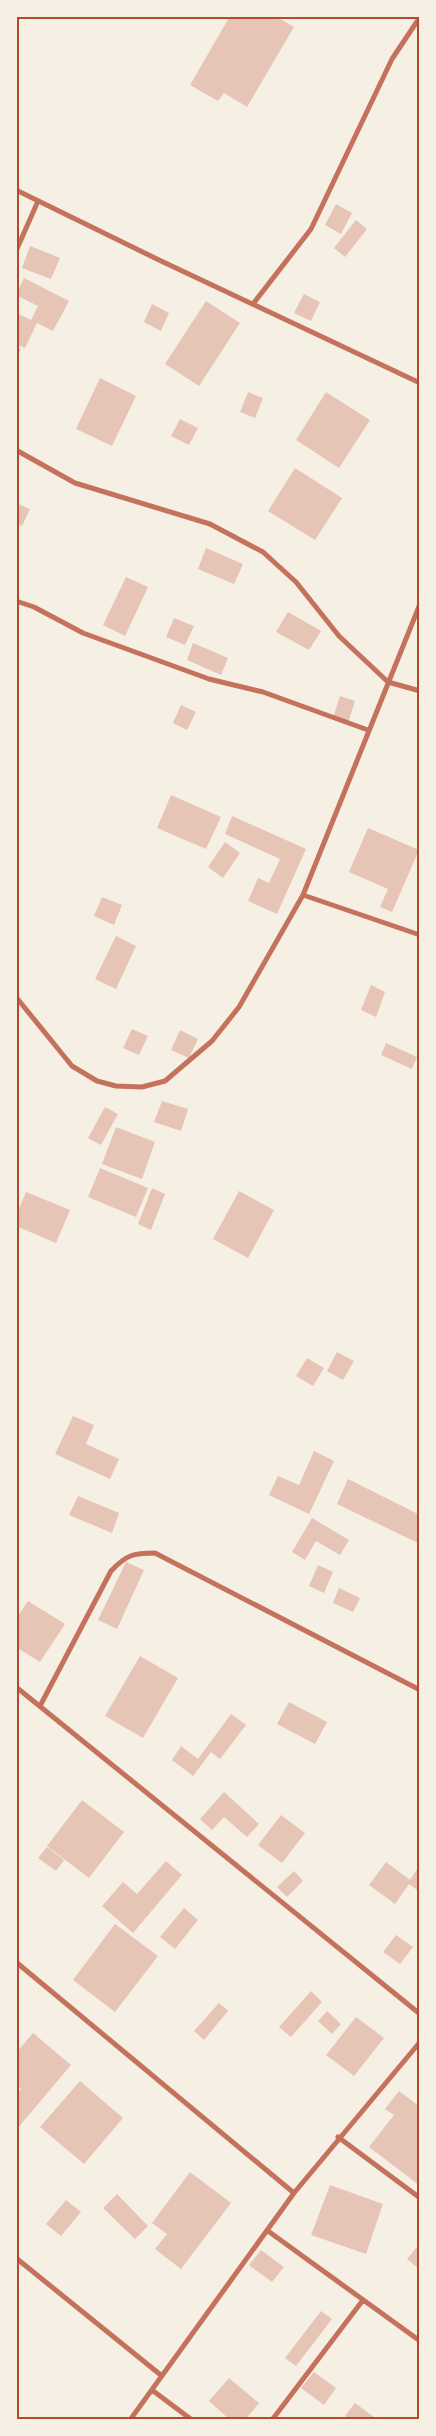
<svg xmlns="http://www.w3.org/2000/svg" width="436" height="2436" viewBox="0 0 436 2436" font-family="Ubuntu,sans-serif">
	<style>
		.building { fill: #e6c5b7 }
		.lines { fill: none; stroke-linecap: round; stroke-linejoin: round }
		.minor { stroke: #c5725c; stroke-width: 5 }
		.neatline { fill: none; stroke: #b5482f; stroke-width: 2 }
	</style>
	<rect width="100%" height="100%" fill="#f6efe4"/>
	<path class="building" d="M 230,16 L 275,16 L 294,27 L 247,107 L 224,93 L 218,101 L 190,85 Z
		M 336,204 L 352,213 L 341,234 L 325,225 Z
		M 356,220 L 367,229 L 345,257 L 334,248 Z
		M 30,246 L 60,258 L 51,279 L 22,268 Z
		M 24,278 L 69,301 L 53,331 L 37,323 L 25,348 L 16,344 L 16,313 L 31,320 L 38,306 L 16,295 Z
		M 304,294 L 320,302 L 311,321 L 294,313 Z
		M 206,301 L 240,323 L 199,386 L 165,364 Z
		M 152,304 L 169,313 L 161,331 L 144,322 Z
		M 16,347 L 21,349 L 16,358 Z
		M 100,378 L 136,396 L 112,446 L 76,429 Z
		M 248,392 L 263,398 L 255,418 L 240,412 Z
		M 326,392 L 370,420 L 339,468 L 296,440 Z
		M 180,419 L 198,428 L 189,445 L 171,436 Z
		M 295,468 L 342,498 L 315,540 L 268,511 Z
		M 16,503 L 30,509 L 22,526 L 16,523 Z
		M 206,548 L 243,564 L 234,584 L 198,569 Z
		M 126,577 L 148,587 L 125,636 L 103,625 Z
		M 288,612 L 321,631 L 309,650 L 276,632 Z
		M 174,618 L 194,626 L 185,645 L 166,637 Z
		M 193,643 L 228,658 L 221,675 L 187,660 Z
		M 340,696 L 355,701 L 348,723 L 333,718 Z
		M 181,705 L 196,712 L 187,730 L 173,723 Z
		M 171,795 L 221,817 L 206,849 L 157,828 Z
		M 232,816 L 306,849 L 277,914 L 248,901 L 258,878 L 269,883 L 280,859 L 225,834 Z
		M 368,828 L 419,850 L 392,912 L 380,907 L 388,889 L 349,872 Z
		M 225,842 L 240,853 L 223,878 L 208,867 Z
		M 102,897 L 122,905 L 114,925 L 94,916 Z
		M 116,936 L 136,946 L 116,989 L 95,979 Z
		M 371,985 L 385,992 L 376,1017 L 361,1010 Z
		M 132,1029 L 148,1036 L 139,1055 L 123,1048 Z
		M 180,1030 L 198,1039 L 189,1058 L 171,1050 Z
		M 386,1043 L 417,1057 L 412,1069 L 381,1055 Z
		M 162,1101 L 188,1109 L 181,1131 L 154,1122 Z
		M 105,1107 L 118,1114 L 101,1145 L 88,1138 Z
		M 116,1127 L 155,1142 L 142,1179 L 102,1164 Z
		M 100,1168 L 148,1188 L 136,1217 L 88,1197 Z
		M 152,1188 L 165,1194 L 151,1230 L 138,1224 Z
		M 239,1191 L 274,1210 L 248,1258 L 213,1239 Z
		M 26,1192 L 70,1210 L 56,1243 L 16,1226 L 16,1216 Z
		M 337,1352 L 354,1361 L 343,1380 L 327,1371 Z
		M 307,1358 L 324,1368 L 313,1386 L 296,1376 Z
		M 73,1416 L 94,1425 L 86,1444 L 119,1459 L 110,1479 L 55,1454 Z
		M 314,1451 L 334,1461 L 309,1514 L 269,1495 L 278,1476 L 299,1485 Z
		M 348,1479 L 420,1515 L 420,1544 L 337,1504 Z
		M 78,1496 L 119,1513 L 112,1533 L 69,1515 Z
		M 312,1518 L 349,1540 L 340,1555 L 316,1541 L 305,1560 L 292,1552 Z
		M 126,1562 L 144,1570 L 117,1629 L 98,1620 Z
		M 318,1565 L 333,1572 L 324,1593 L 309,1586 Z
		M 339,1588 L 360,1598 L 353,1612 L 333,1603 Z
		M 28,1601 L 65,1624 L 40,1662 L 16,1647 L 16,1619 Z
		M 140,1656 L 178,1678 L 143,1738 L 105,1716 Z
		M 289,1702 L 327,1722 L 315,1744 L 277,1724 Z
		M 231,1714 L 246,1725 L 220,1759 L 211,1752 L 193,1776 L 172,1760 L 181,1746 L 198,1759 Z
		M 224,1792 L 259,1824 L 247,1837 L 224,1817 L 212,1830 L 200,1819 Z
		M 82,1800 L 124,1832 L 89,1878 L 47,1846 Z
		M 281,1815 L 305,1833 L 282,1863 L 258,1845 Z
		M 47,1847 L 64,1860 L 56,1871 L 38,1858 Z
		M 166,1861 L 182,1875 L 133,1933 L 102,1906 L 123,1882 L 137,1894 Z
		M 386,1862 L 410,1880 L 418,1868 L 420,1870 L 420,1892 L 409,1884 L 395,1904 L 369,1885 Z
		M 294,1871 L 303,1881 L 287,1897 L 277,1887 Z
		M 184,1908 L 198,1920 L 175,1949 L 160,1937 Z
		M 115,1924 L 158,1956 L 115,2012 L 73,1980 Z
		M 396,1935 L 413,1947 L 400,1964 L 383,1952 Z
		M 311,1991 L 322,2002 L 291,2037 L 279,2027 Z
		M 219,2003 L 228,2011 L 204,2040 L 194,2031 Z
		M 327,2011 L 341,2024 L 332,2034 L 318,2021 Z
		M 356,2017 L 384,2038 L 354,2076 L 326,2055 Z
		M 33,2033 L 71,2065 L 16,2130 L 16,2095 L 21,2089 L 16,2085 L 16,2053 Z
		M 80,2081 L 123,2118 L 84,2164 L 40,2127 Z
		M 399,2091 L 420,2107 L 419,2185 L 369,2147 L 394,2115 L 385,2109 Z
		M 190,2172 L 231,2203 L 181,2269 L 155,2249 L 167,2234 L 152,2223 Z
		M 330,2185 L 383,2204 L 366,2254 L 311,2235 Z
		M 117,2194 L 148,2226 L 135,2239 L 103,2208 Z
		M 66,2200 L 81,2212 L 61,2236 L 46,2224 Z
		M 420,2243 L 420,2270 L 407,2259 Z
		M 261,2250 L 284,2267 L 272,2282 L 249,2265 Z
		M 321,2311 L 332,2319 L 296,2366 L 285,2358 Z
		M 314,2372 L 336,2388 L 324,2405 L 301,2388 Z
		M 229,2378 L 259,2403 L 245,2420 L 230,2420 L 209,2401 Z
		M 355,2403 L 378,2420 L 349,2420 L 345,2416 Z"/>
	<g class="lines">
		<path class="minor" d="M 16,190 L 159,260 L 420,383
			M 16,251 L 38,201
			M 253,304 L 311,229 L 392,59 L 420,17
			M 16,450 L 75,483 L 210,524 L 263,552 L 296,582 L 339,636 L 388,682 L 420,691
			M 16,601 L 34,607 L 83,633 L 209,679 L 263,692 L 368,730
			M 303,895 L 420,935
			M 16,997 L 72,1066 L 97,1081 L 116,1086 L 142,1087 L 165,1081 L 212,1041 L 239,1007 L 303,895 L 420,604
			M 16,1687 L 420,2014
			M 40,1706 L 111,1571 C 126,1555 133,1553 155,1553 L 420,1690
			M 16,1962 L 294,2193
			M 338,2137 L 420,2198
			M 268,2231 L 420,2341
			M 16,2258 L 162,2376
			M 152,2390 L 192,2420
			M 130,2420 L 294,2193 L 420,2042
			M 272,2420 L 363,2300"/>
	</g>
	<rect width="436" height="2436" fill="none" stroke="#f6efe4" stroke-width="35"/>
	<rect x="18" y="18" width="400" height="2400" class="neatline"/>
</svg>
